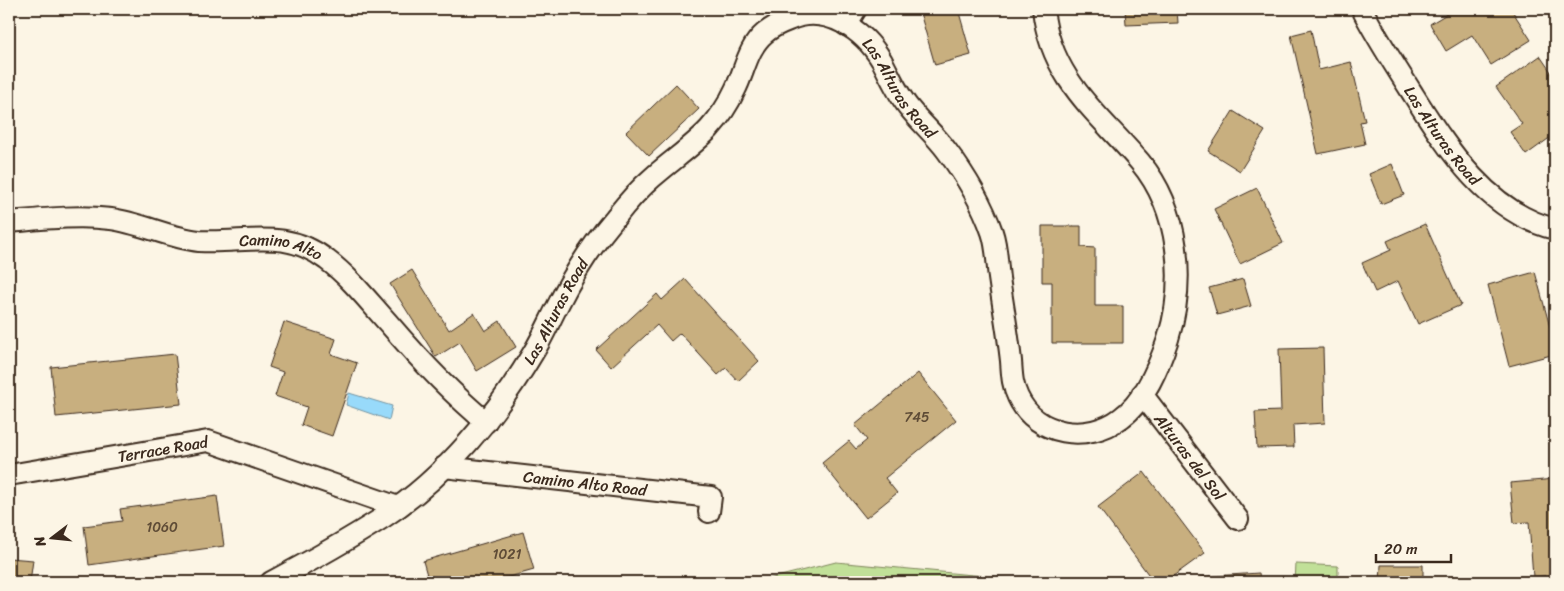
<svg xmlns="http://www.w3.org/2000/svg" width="1564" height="591" viewBox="0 0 1564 591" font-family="Sriracha,sans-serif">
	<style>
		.green { fill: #c1e098; stroke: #7e855b }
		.water { fill: #98dafa; stroke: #7394a2 }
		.building { fill: #c8af7f; stroke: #3b2a1e }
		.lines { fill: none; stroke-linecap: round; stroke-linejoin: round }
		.street-casing { stroke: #3b2a1e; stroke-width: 24 }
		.street { stroke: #fcf5e5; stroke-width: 20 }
		.labels { text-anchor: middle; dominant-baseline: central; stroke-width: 4; stroke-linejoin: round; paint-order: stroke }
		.number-label { font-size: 14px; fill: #5e4b36 }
		.street-label { font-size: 16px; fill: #3b2a1e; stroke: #fcf5e5 }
	</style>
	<rect width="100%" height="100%" fill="#fcf5e5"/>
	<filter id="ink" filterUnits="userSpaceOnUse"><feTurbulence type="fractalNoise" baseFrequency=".02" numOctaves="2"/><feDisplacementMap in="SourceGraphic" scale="10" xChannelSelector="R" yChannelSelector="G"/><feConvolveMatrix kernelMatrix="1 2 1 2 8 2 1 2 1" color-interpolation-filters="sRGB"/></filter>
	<g filter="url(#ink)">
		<path class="green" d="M 836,562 L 1046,582 L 757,582 Z
			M 1296,564 L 1338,566 L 1338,582 L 1295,582 Z"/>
		<path class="water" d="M 349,393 L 392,406 L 389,420 L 346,405 Z"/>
		<path class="building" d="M 919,9 L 958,9 L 971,55 L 935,65 Z
			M 1125,9 L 1177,9 L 1178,23 L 1126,25 Z
			M 1455,9 L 1473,9 L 1476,14 L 1485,9 L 1511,9 L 1531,40 L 1491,65 L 1472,35 L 1446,51 L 1430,24 Z
			M 1548,9 L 1555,9 L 1555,20 Z
			M 1311,30 L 1319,70 L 1351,62 L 1365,121 L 1360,122 L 1365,144 L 1318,154 L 1291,35 Z
			M 1540,56 L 1555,78 L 1555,134 L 1526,155 L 1510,132 L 1522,124 L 1496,87 Z
			M 676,84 L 699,109 L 649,156 L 626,132 Z
			M 1233,111 L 1265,131 L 1240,171 L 1208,151 Z
			M 1392,164 L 1404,195 L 1381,204 L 1369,174 Z
			M 1257,188 L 1283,243 L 1240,264 L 1214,209 Z
			M 1425,224 L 1461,305 L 1418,324 L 1398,281 L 1375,292 L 1362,263 L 1391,250 L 1387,241 Z
			M 1042,226 L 1081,226 L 1081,247 L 1095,248 L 1095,306 L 1123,306 L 1123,343 L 1052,343 L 1052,282 L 1042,282 Z
			M 412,270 L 449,330 L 474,313 L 485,331 L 500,321 L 516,347 L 477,371 L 460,342 L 436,357 L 390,284 Z
			M 1535,272 L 1550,327 L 1555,326 L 1555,354 L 1509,366 L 1488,285 Z
			M 685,279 L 759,361 L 738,381 L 726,368 L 718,375 L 680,333 L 671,341 L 657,325 L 611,367 L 596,350 L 657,294 L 662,300 Z
			M 1243,279 L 1251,306 L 1217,315 L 1209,288 Z
			M 284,322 L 336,339 L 331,354 L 357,363 L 332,436 L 301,425 L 307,407 L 275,396 L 283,372 L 269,367 Z
			M 1323,348 L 1325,423 L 1293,425 L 1294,447 L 1257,448 L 1255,412 L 1281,411 L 1279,349 Z
			M 175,354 L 181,404 L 56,417 L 51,367 Z
			M 918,373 L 956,420 L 885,478 L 897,493 L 866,518 L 822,463 L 849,441 L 856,449 L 867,440 L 855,425 Z
			M 1144,472 L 1205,553 L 1165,582 L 1154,582 L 1098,507 Z
			M 1555,479 L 1555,582 L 1545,582 L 1545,576 L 1533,577 L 1529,522 L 1514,523 L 1510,483 Z
			M 217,496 L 224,546 L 89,565 L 84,526 L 122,521 L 120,509 Z
			M 523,532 L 534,570 L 491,582 L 429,582 L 423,561 Z
			M 9,558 L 33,560 L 30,582 L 9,582 Z
			M 1381,565 L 1423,565 L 1423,582 L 1380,582 Z
			M 1259,573 L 1260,582 L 1200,582 L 1200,577 Z"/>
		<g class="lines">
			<defs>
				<g id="street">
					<path id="s1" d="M 1362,9 C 1376,37 1394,64 1411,91 C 1446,146 1486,212 1555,229"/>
					<path d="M 846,25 L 856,9"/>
					<path id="s2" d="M 9,222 C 43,219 77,215 111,219 C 141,223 169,238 199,241 C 246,244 285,227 327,260 C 351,278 370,303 390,325 C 420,360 451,393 486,422"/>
					<path id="s3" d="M 1142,394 L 1238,519"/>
					<path id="s4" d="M 444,467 L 711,497 L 709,512"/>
					<path id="s5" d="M 9,475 L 208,441 L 398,507"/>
					<path id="s6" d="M 271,582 C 309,562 348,540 384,517 C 444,478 497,414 533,353 C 543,337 550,320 559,303 C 574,273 593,244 615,218 C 626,204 639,189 653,177 C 671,161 692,147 709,129 C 719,118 729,103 735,90 C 745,71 747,48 765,33 C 771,28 781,23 789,20 C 825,3 864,30 882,61 C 891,78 898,95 910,109 C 922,124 936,136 947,151 C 965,175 982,203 992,232 C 997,246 997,263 999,278 C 1003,306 1008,333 1011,361 C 1012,374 1012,385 1018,397 C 1036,436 1088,443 1121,418 C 1145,401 1159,366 1168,339 C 1186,281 1180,210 1140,162 C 1097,112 1051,79 1043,9"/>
				</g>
			</defs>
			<use href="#street" class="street-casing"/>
			<use href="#street" class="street"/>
		</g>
	</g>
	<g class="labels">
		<g class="number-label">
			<text x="917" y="417">745</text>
			<text x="162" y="527">1060</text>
			<text x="507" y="554">1021</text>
		</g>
		<g class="street-label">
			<text stroke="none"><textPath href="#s6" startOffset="925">Las Alturas Road</textPath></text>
			<text stroke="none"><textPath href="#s1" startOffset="150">Las Alturas Road</textPath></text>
			<text stroke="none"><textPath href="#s2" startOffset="276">Camino Alto</textPath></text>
			<text stroke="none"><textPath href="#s6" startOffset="401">Las Alturas Road</textPath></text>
			<text stroke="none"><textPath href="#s5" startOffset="156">Terrace Road</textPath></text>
			<text stroke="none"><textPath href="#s3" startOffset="79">Alturas del Sol</textPath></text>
			<text stroke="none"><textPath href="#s4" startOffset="142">Camino Alto Road</textPath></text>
		</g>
	</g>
	<rect width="1564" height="591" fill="none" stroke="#fcf5e5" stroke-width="30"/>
	<rect x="15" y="15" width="1534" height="561" fill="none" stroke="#3b2a1e" stroke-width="2" filter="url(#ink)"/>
	<g transform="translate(52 538) rotate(254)" stroke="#fcf5e5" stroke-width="4" paint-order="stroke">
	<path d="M0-4L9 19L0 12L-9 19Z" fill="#3b2a1e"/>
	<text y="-8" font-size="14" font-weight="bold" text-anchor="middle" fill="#3b2a1e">N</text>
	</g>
	<path d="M1376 554v8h75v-8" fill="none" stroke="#3b2a1e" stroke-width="2.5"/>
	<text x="1384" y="554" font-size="15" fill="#3b2a1e" stroke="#fcf5e5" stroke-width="4" paint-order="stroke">20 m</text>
</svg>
